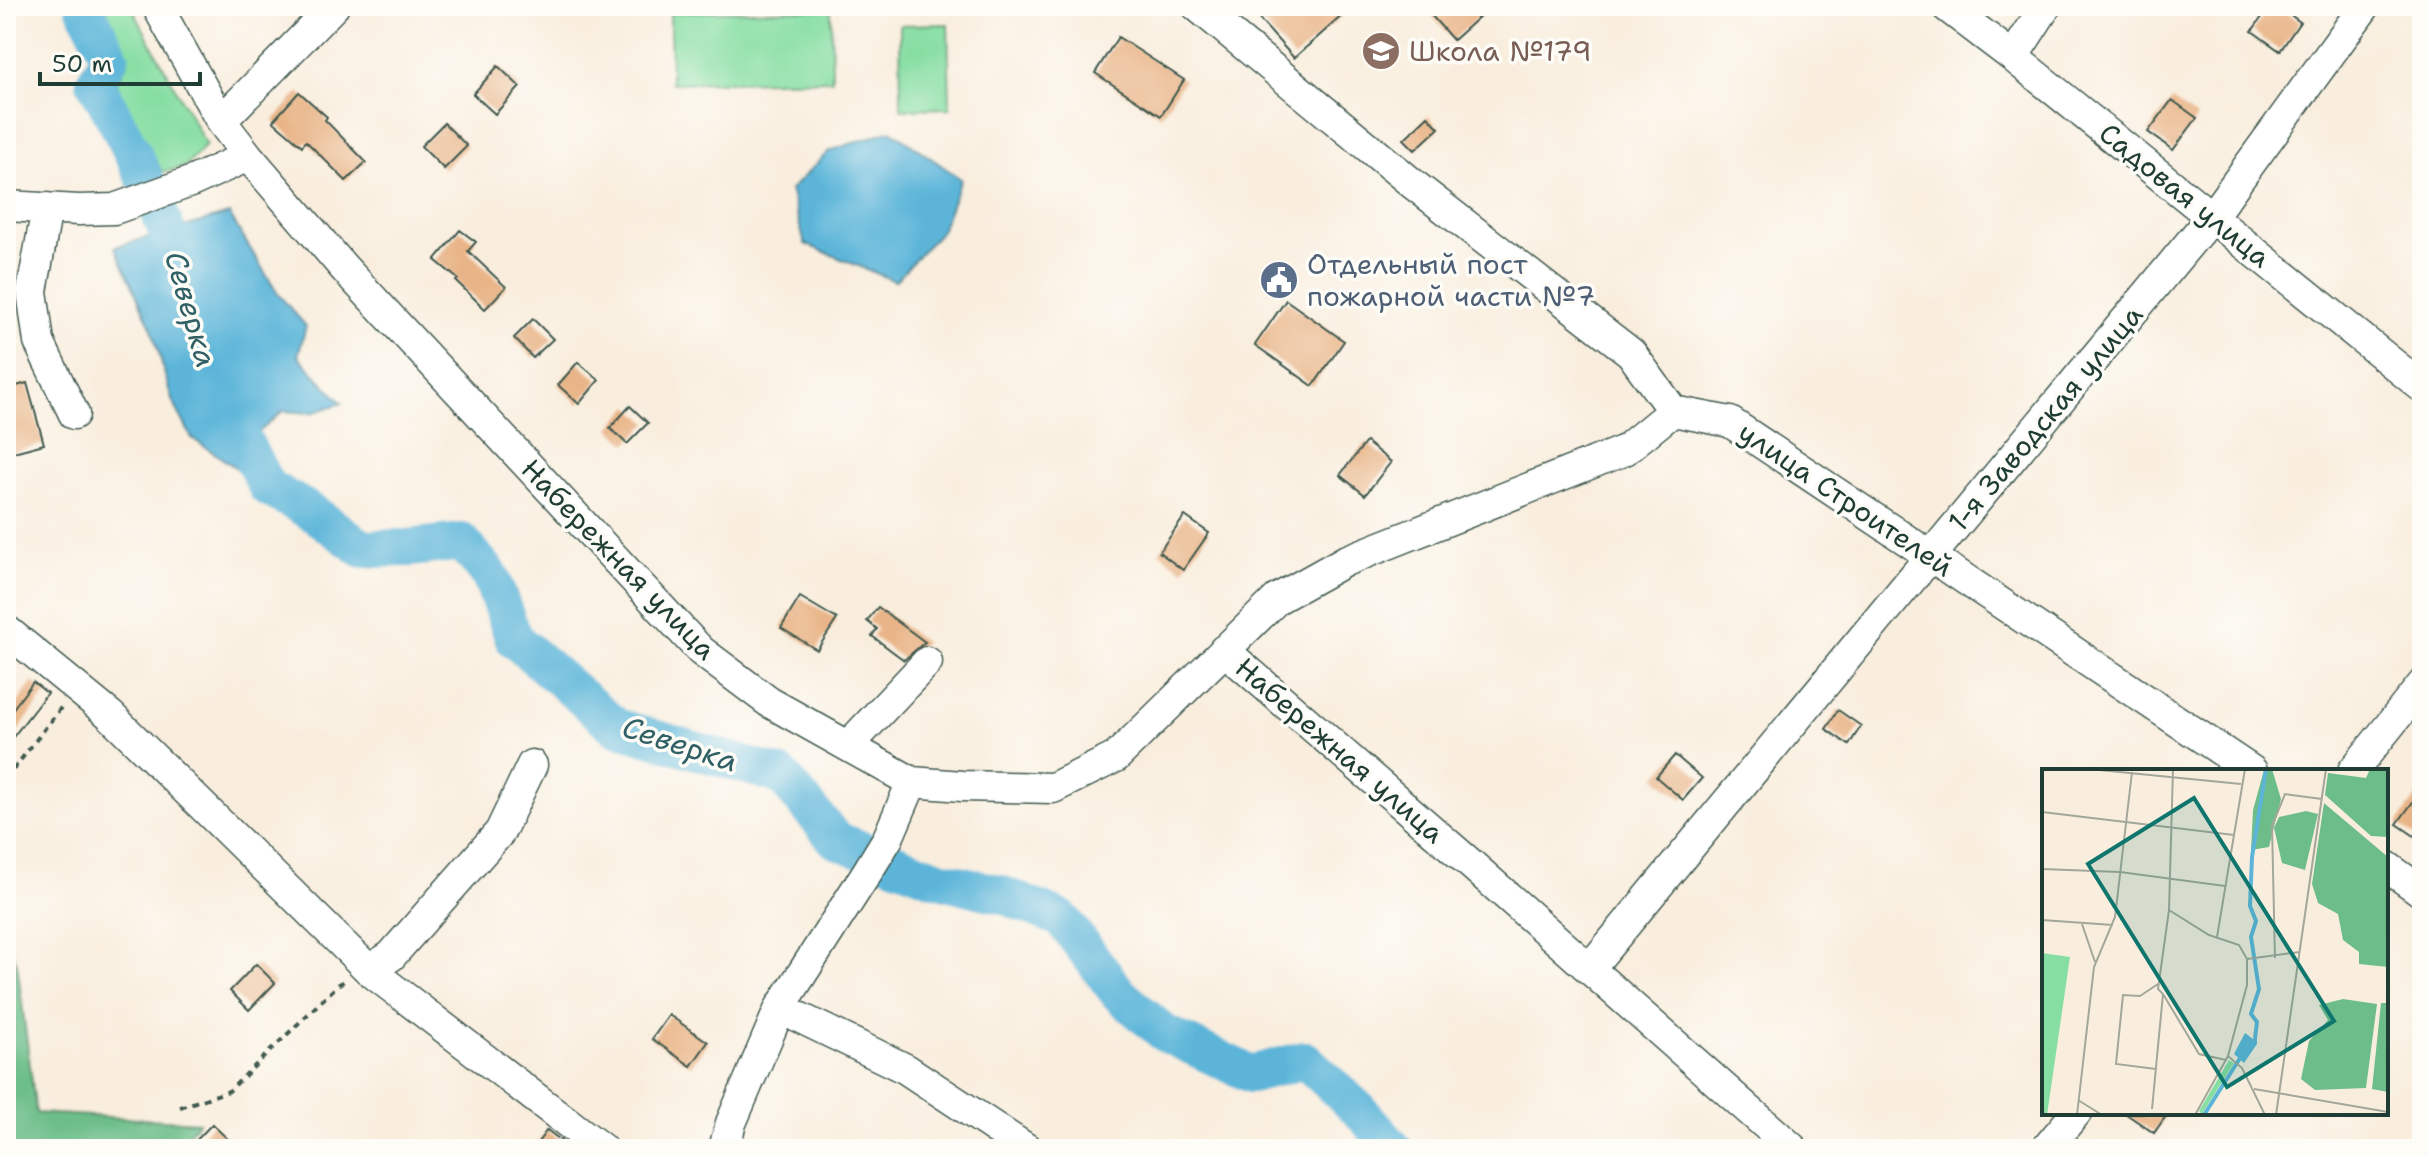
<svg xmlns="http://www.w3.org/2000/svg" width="2428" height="1155" viewBox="0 0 2428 1155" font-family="'Shantell Sans',sans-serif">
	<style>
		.green { fill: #86dea3; stroke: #528e6c; stroke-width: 2 }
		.forest { fill: #6cbd89; stroke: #467d5e; stroke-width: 2 }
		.water { fill: #5cb5d9; stroke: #3e7986; stroke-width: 2 }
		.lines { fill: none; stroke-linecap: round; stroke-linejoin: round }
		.river { stroke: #5cb5d9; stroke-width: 38 }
		.building { fill: #e9b588 }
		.minor-casing { stroke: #40584e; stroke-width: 33 }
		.path { stroke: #40584e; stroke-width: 4; stroke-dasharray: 6 6; stroke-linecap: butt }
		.minor { stroke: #fff; stroke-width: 30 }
		.labels { text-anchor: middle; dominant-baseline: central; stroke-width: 7; stroke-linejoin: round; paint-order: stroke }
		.education-label { font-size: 28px; fill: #785e54; stroke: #fdfcf7; text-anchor: start }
		.street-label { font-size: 28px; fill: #1f3d34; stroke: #fdfcf7 }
		.service-label { font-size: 28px; fill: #4e5e75; stroke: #fdfcf7; text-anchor: start }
		.water-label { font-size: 30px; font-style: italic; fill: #316166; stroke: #fdfcf7 }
		.inset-river { fill: none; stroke: #5cb5d9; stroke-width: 4 }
		.inset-road { fill: none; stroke: #a2a79a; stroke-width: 2 }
		.view { fill: #0f766e; fill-opacity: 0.15; stroke: #0f766e; stroke-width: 4 }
		.inset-edge { fill: none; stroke: #1f3d34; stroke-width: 4 }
	</style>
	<rect width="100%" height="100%" fill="#fdfcf7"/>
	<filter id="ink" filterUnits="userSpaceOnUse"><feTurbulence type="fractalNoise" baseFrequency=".0125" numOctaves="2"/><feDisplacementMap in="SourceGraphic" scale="16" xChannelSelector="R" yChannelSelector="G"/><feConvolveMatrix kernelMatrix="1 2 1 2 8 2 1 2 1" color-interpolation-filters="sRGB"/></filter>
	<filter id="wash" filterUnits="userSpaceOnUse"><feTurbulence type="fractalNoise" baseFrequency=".006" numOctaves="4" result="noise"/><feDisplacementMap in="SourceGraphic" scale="32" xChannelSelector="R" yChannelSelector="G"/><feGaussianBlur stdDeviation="1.8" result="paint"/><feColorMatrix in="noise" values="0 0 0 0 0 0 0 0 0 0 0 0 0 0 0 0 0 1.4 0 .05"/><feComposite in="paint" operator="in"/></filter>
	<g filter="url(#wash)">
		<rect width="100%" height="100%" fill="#f9eede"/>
		<path class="green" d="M 105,6 L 131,6 L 206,145 L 185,167 L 162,172 L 116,85 L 128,61 Z
			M 831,9 L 832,80 L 671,83 L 670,13 Z
			M 948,24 L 950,108 L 901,109 L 900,25 Z"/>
		<path class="forest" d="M 6,942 L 17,963 L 36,1113 L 199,1122 L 175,1149 L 6,1149 Z"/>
		<path class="water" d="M 891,130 L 961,179 L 941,231 L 895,281 L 805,244 L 790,190 L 829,151 Z
			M 229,214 L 278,294 L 306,326 L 298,356 L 342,403 L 311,413 L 283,411 L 251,439 L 272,492 L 192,438 L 172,400 L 152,329 L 115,247 Z"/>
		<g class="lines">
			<path class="river" d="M 84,6 L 110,57 L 95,82 C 130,146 163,208 182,279
				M 245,444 L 267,487 L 313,513 L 363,549 L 409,548 L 462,542 L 490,575 L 514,639 L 616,727 L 782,776 L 836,840 L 939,879 L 1003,895 L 1062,919 L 1119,994 L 1164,1033 L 1251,1074 L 1305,1060 L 1360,1111 L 1394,1149"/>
		</g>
		<g id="blocks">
			<path class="building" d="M 1271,6 L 1353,6 L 1294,58 L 1258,18 Z
				M 1423,6 L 1491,6 L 1453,40 Z
				M 2270,6 L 2278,6 L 2300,22 L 2280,51 L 2252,31 Z
				M 1118,37 L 1184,80 L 1161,116 L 1095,73 Z
				M 498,66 L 520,87 L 495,114 L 473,94 Z
				M 299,92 L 327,117 L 325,120 L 366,162 L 346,181 L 306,141 L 302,146 L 273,121 Z
				M 2172,100 L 2197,118 L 2173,150 L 2148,132 Z
				M 1428,116 L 1439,128 L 1415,150 L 1404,139 Z
				M 444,123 L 467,146 L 444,169 L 421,146 Z
				M 460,230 L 476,242 L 468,251 L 506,287 L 485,309 L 456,281 L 458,279 L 435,260 Z
				M 1286,300 L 1344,341 L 1313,386 L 1255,345 Z
				M 533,319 L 553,339 L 533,358 L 514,338 Z
				M 578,362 L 599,380 L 579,404 L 558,385 Z
				M 27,383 L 44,444 L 6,454 L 6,389 Z
				M 630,406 L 648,423 L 627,444 L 610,428 Z
				M 1366,442 L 1391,462 L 1365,495 L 1340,475 Z
				M 1185,516 L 1209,533 L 1183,570 L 1159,552 Z
				M 800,597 L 837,619 L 817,650 L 781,628 Z
				M 878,607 L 925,642 L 904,660 L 872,636 L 877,629 L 867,621 Z
				M 33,682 L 47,693 L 6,746 L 6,718 Z
				M 1838,710 L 1861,726 L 1849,745 L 1826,729 Z
				M 1675,755 L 1702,778 L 1683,800 L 1656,777 Z
				M 2422,789 L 2422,841 L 2397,824 Z
				M 256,964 L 275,983 L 249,1010 L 230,991 Z
				M 669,1015 L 708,1042 L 691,1066 L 652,1039 Z
				M 2125,1113 L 2168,1113 L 2154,1133 Z
				M 212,1124 L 238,1149 L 188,1149 Z
				M 547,1130 L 572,1149 L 533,1149 Z"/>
		</g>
	</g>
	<g filter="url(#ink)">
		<use href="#blocks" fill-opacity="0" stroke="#40584e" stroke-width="2"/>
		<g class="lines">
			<defs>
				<path id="minor" d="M 157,6 L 221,121 L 248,156 L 344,268 L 701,651 L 769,702 L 912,782 L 962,786 L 1053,788 L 1116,757 L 1277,599 L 1345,561 L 1625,450 L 1673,411
					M 1197,6 L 1413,184 L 1631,353 L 1673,411 L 1730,422 L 2252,771
					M 1946,6 L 2013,57 L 2422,387
					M 2013,57 L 2046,6
					M 221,121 L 334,6
					M 6,206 L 79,210 L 114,209 L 193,181 L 248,156
					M 47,208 L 32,291 L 39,342 L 74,414
					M 6,630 L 110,715 L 369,970 L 602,1149
					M 1224,650 L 1472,865 L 1793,1149
					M 848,746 L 927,662
					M 2353,771 L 2422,685
					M 2386,866 L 2422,892
					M 1589,969 L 2212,216 L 2365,6
					M 369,970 L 391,956 L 500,832 L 532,765
					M 780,1008 L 906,1069 L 1027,1149
					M 724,1149 L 731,1123 L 780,1008 L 866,874 L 888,838 L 912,782
					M 2046,1149 L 2076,1113"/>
			</defs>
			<use href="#minor" class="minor-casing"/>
			<path class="path" d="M 6,779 L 63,705
				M 180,1107 L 229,1091 L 339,984 L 345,981"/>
			<use href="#minor" class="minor"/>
		</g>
	</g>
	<defs>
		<symbol id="school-disc" viewBox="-11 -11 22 22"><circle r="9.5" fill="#8d6e63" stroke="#fdfcf7"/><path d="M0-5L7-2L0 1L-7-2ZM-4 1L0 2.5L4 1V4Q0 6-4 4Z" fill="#fff"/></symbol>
		<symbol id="civic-disc" viewBox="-11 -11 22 22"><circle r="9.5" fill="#5c6f8a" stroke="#fdfcf7"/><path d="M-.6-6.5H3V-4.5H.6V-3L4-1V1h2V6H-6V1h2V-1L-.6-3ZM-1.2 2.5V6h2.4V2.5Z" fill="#fff"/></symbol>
	</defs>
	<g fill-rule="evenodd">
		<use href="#school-disc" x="1359" y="29" width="44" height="44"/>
		<use href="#civic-disc" x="1257" y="258" width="44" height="44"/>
	</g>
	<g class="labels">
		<g class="education-label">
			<text x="1409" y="51">Школа №179</text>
		</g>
		<g class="street-label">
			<text transform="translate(2185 195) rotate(39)">Садовая улица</text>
			<text transform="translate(2045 418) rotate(-50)">1-я Заводская улица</text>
			<text transform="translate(1846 499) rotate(34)">улица Строителей</text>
			<text transform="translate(619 559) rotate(46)">Набережная улица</text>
			<text transform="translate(1340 750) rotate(41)">Набережная улица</text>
		</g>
		<g class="service-label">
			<text x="1307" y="264">Отдельный пост<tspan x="1307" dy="32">пожарной части №7</tspan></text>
		</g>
		<g class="water-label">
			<text transform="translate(191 309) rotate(74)">Северка</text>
			<text transform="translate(680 744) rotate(18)">Северка</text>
		</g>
	</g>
	<g transform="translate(2042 769)">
		<rect width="346" height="346" fill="#f9eede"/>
		<path d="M 0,184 L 28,188 L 5,346 L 0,346 ZM 187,291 L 192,294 L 160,345 L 157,342 Z" fill="#86dea3"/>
		<path d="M 230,0 L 239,30 L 227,78 L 209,81 L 211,41 L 222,1 ZM 328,0 L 346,0 L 346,68 L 329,67 L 283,26 L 286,4 L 324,9 ZM 282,34 L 346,88 L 346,198 L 317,195 L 317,183 L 301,171 L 296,145 L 276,134 L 270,115 ZM 264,42 L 276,45 L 263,101 L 240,94 L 232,59 L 237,48 ZM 301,230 L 335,235 L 324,319 L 273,321 L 259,310 L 267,272 L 286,251 L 277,236 ZM 339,234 L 346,234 L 346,323 L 330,320 Z" fill="#6cbd89"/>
		<path d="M 203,264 L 211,270 L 215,265 L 215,275 L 202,294 L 192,285 Z" fill="#5cb5d9"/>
		<path class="inset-river" d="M 213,269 L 215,253 L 209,245 L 217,220 L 209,168 L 214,152 L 208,137 L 210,88 L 224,0M 162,346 L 200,286"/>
		<path class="inset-road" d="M 47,0 L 199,15M 0,43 L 192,66M 0,100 L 78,103 L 183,117M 127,141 L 167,166 L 197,176 L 205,190 L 205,216 L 186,287 L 153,346M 0,151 L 71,156M 40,155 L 53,193M 175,168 L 203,0M 233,189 L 230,57 L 243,25 L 280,30M 205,190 L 258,183M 121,225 L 157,285 L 184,291M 186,287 L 200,299 L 223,346M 114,300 L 74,295 L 81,226 L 98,227 L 116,215M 212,320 L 346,343M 36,331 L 60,346M 110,340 L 121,225 L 116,220 L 127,141 L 131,0M 35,346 L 52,198 L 73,148 L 90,3M 234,346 L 284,0"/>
		<path class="view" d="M 152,29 L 292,252 L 185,318 L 46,95 Z"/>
		<rect width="346" height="346" class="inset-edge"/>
	</g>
	<rect width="2428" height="1155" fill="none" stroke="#fdfcf7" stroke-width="32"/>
	<path d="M40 72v12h160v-12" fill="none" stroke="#1f3d34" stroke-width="4"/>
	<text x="52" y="72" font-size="24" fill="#1f3d34" stroke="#fdfcf7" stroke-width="6" paint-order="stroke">50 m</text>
</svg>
